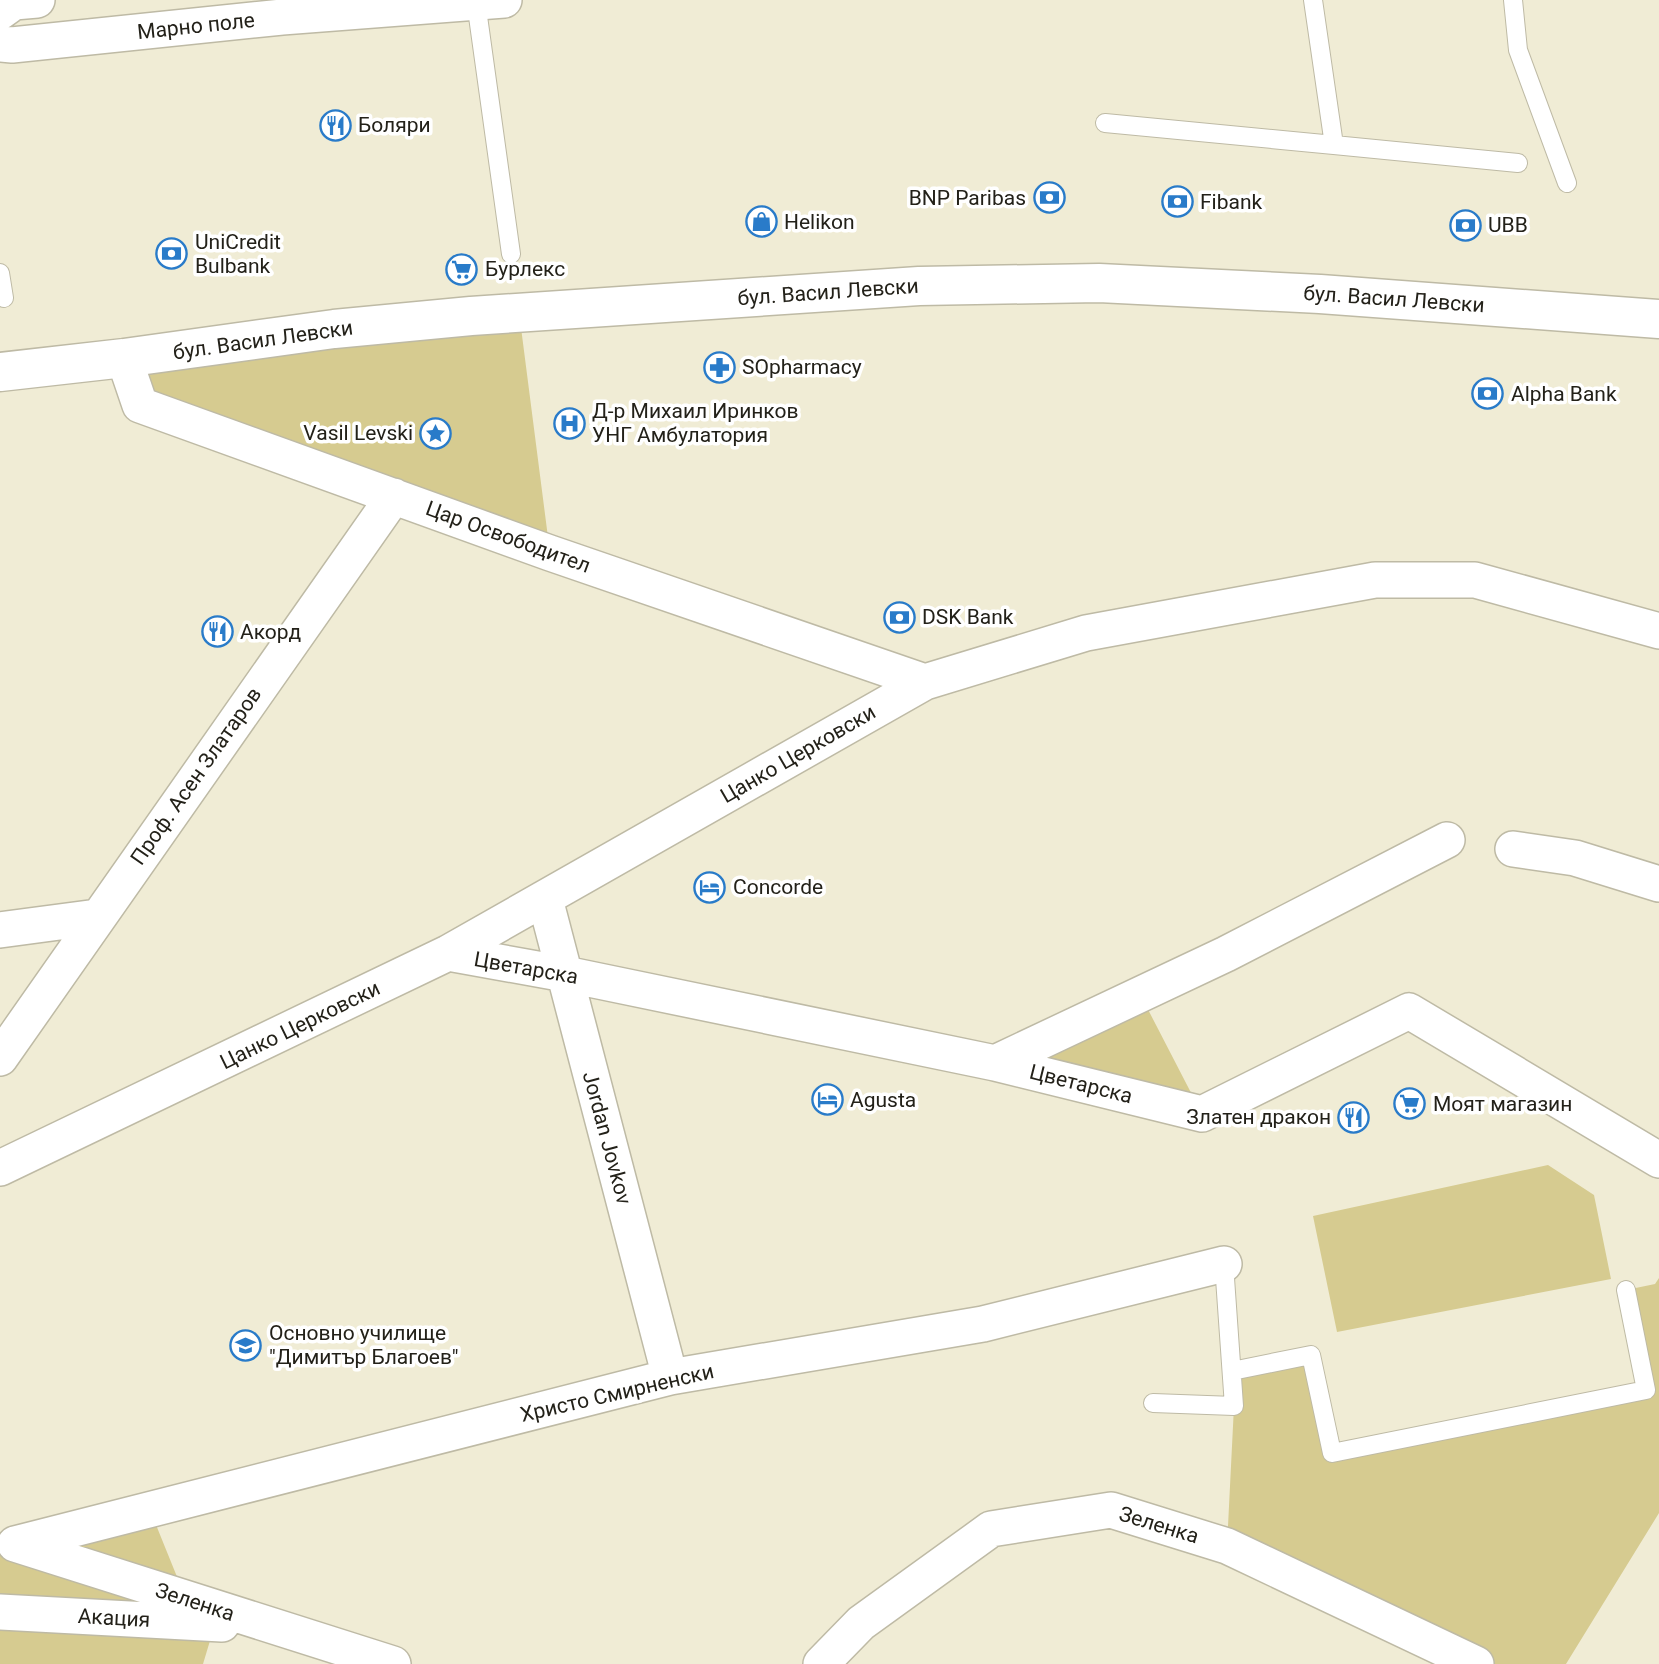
<svg xmlns="http://www.w3.org/2000/svg" width="1659" height="1664" viewBox="0 0 1659 1664" font-family="Roboto,sans-serif">
	<style>
		.green { fill: #d6cb90 }
		.lines { fill: none; stroke-linecap: round; stroke-linejoin: round }
		.service-casing { stroke: #bebaa5; stroke-width: 20 }
		.minor-casing { stroke: #bebaa5; stroke-width: 38 }
		.secondary-casing { stroke: #bebaa5; stroke-width: 41 }
		.service { stroke: #fff; stroke-width: 18 }
		.minor { stroke: #fff; stroke-width: 35 }
		.secondary { stroke: #fff; stroke-width: 38 }
		.labels { text-anchor: middle; dominant-baseline: central; stroke-width: 7; stroke-linejoin: round; paint-order: stroke }
		.street-label { font-size: 21px; fill: #232119; stroke: #fff }
		.poi-label { font-size: 21px; fill: #232119; stroke: #fff; text-anchor: start }
	</style>
	<rect width="100%" height="100%" fill="#f0ecd5"/>
	<path class="green" d="M 519,312 L 550,553 L 140,405 L 124,358 Z
		M 1140,994 L 1202,1114 L 995,1063 Z
		M 1548,1165 L 1594,1195 L 1611,1279 L 1337,1332 L 1313,1216 Z
		M 1659,1278 L 1659,1513 L 1566,1664 L 1476,1664 L 1227,1546 L 1234,1406 L 1232,1371 L 1311,1355 L 1332,1452 L 1646,1390 L 1626,1290 L 1655,1284 Z
		M 150,1510 L 186,1599 L 215,1624 L 203,1664 L 0,1664 L 0,1535 L 15,1544 Z"/>
	<g class="lines">
		<defs>
			<path id="service" d="M 1313,0 L 1334,145 L 1518,163
				M 1513,0 L 1518,50 L 1567,183
				M 476,2 L 511,254
				M 1105,123 L 1334,145
				M 0,273 L 4,298
				M 1232,1371 L 1311,1355 L 1332,1453 L 1646,1390 L 1626,1290
				M 1153,1403 L 1234,1406 L 1224,1264"/>
			<path id="minor" d="M 0,12 L 14,2 L 37,0
				M 0,44 L 12,45 L 282,17 L 504,0
				M 124,358 L 140,405 L 550,553 L 925,682
				M 1513,849 L 1575,858 L 1659,884
				M 545,899 L 670,1377
				M 0,930 L 97,917
				M 448,953 L 565,974 L 995,1063 L 1202,1114 L 1409,1011 L 1659,1160
				M 0,1058 L 394,496
				M 995,1063 L 1226,954 L 1447,840
				M 0,1168 L 448,953 L 925,682 L 1086,633 L 1375,580 L 1475,580 L 1659,631
				M 15,1544 L 670,1377 L 983,1324 L 1224,1264
				M 15,1544 L 393,1664
				M 0,1612 L 222,1624
				M 821,1664 L 861,1623 L 991,1529 L 1111,1510 L 1227,1546 L 1476,1664"/>
			<path id="secondary" d="M 0,372 L 124,358 L 334,329 L 471,316 L 919,286 L 1099,283 L 1320,294 L 1659,319"/>
		</defs>
		<use href="#service" class="service-casing"/>
		<use href="#minor" class="minor-casing"/>
		<use href="#secondary" class="secondary-casing"/>
		<use href="#service" class="service"/>
		<use href="#minor" class="minor"/>
		<use href="#secondary" class="secondary"/>
	</g>
	<defs>
		<symbol id="restaurant-ring" viewBox="-11 -11 22 22"><circle r="9.5" fill="#fff" stroke="#297bc9" stroke-width="1.5"/><path d="M-5-6h1v4h1v-4h1v4h1v-4h1v5L-1.5 .5V6h-2V.5L-5-1ZM5-6V6H3V1.5H1.5Q1.5-4 5-6Z" fill="#297bc9"/></symbol>
		<symbol id="bank-ring" viewBox="-11 -11 22 22"><circle r="9.5" fill="#fff" stroke="#297bc9" stroke-width="1.5"/><path d="M-6-4H6V4H-6ZM0-2.3a2.3 2.3 0 1 0 0 4.6a2.3 2.3 0 1 0 0-4.6Z" fill="#297bc9"/></symbol>
		<symbol id="shop-ring" viewBox="-11 -11 22 22"><circle r="9.5" fill="#fff" stroke="#297bc9" stroke-width="1.5"/><path d="M-5-2.5h2.3a2.7 3.5 0 0 1 5.4 0H5L5.5 6h-11ZM-1.5-2.5h3a1.5 2.3 0 0 0-3 0Z" fill="#297bc9"/></symbol>
		<symbol id="supermarket-ring" viewBox="-11 -11 22 22"><circle r="9.5" fill="#fff" stroke="#297bc9" stroke-width="1.5"/><path d="M-6-5.5h2.5l.6 2H6L4.5 2H-2.5L-4.4-4H-6ZM-1.5 3.2a1.3 1.3 0 1 0 .1 0ZM3 3.2a1.3 1.3 0 1 0 .1 0Z" fill="#297bc9"/></symbol>
		<symbol id="pharmacy-ring" viewBox="-11 -11 22 22"><circle r="9.5" fill="#fff" stroke="#297bc9" stroke-width="1.5"/><path d="M-2-6h4v4h4v4h-4v4h-4v-4h-4v-4h4Z" fill="#297bc9"/></symbol>
		<symbol id="hospital-ring" viewBox="-11 -11 22 22"><circle r="9.5" fill="#fff" stroke="#297bc9" stroke-width="1.5"/><path d="M-5-5h3v3.5h4V-5h3V5h-3V1.5h-4V5h-3Z" fill="#297bc9"/></symbol>
		<symbol id="sight-ring" viewBox="-11 -11 22 22"><circle r="9.5" fill="#fff" stroke="#297bc9" stroke-width="1.5"/><path d="M0-6L1.8-2.2L6-1.7L2.9 1.2L3.7 5.4L0 3.3L-3.7 5.4L-2.9 1.2L-6-1.7L-1.8-2.2Z" fill="#297bc9"/></symbol>
		<symbol id="hotel-ring" viewBox="-11 -11 22 22"><circle r="9.5" fill="#fff" stroke="#297bc9" stroke-width="1.5"/><path d="M-6-4.5h1.5V1H6V5H4.5V3h-9V5H-6ZM-4 0a1.8 1.8 0 1 1 3.6 0ZM.5 0V-2.5h3Q6-2.5 6 0Z" fill="#297bc9"/></symbol>
		<symbol id="school-ring" viewBox="-11 -11 22 22"><circle r="9.5" fill="#fff" stroke="#297bc9" stroke-width="1.5"/><path d="M0-5L7-2L0 1L-7-2ZM-4 1L0 2.5L4 1V4Q0 6-4 4Z" fill="#297bc9"/></symbol>
	</defs>
	<g fill-rule="evenodd">
		<use href="#restaurant-ring" x="318" y="108" width="35" height="35"/>
		<use href="#bank-ring" x="1032" y="180" width="35" height="35"/>
		<use href="#bank-ring" x="1160" y="184" width="35" height="35"/>
		<use href="#shop-ring" x="744" y="204" width="35" height="35"/>
		<use href="#bank-ring" x="1448" y="208" width="35" height="35"/>
		<use href="#bank-ring" x="154" y="236" width="35" height="35"/>
		<use href="#supermarket-ring" x="444" y="252" width="35" height="35"/>
		<use href="#pharmacy-ring" x="702" y="350" width="35" height="35"/>
		<use href="#bank-ring" x="1470" y="376" width="35" height="35"/>
		<use href="#hospital-ring" x="552" y="406" width="35" height="35"/>
		<use href="#sight-ring" x="418" y="416" width="35" height="35"/>
		<use href="#bank-ring" x="882" y="600" width="35" height="35"/>
		<use href="#restaurant-ring" x="200" y="614" width="35" height="35"/>
		<use href="#hotel-ring" x="692" y="870" width="35" height="35"/>
		<use href="#hotel-ring" x="810" y="1082" width="35" height="35"/>
		<use href="#supermarket-ring" x="1392" y="1086" width="35" height="35"/>
		<use href="#restaurant-ring" x="1336" y="1100" width="35" height="35"/>
		<use href="#school-ring" x="228" y="1328" width="35" height="35"/>
	</g>
	<g class="labels">
		<g class="street-label">
			<text transform="translate(196 26) rotate(-6)">Марно поле</text>
			<text transform="translate(828 292) rotate(-4)">бул. Васил Левски</text>
			<text transform="translate(1394 299) rotate(4)">бул. Васил Левски</text>
			<text transform="translate(263 340) rotate(-8)">бул. Васил Левски</text>
			<text transform="translate(508 537) rotate(20)">Цар Освободител</text>
			<text transform="translate(798 754) rotate(-30)">Цанко Церковски</text>
			<text transform="translate(196 776) rotate(-55)">Проф. Асен Златаров</text>
			<text transform="translate(526 968) rotate(10)">Цветарска</text>
			<text transform="translate(300 1025) rotate(-26)">Цанко Церковски</text>
			<text transform="translate(1081 1084) rotate(14)">Цветарска</text>
			<text transform="translate(607 1138) rotate(75)">Jordan Jovkov</text>
			<text transform="translate(617 1393) rotate(-13)">Христо Смирненски</text>
			<text transform="translate(1159 1525) rotate(17)">Зеленка</text>
			<text transform="translate(195 1602) rotate(18)">Зеленка</text>
			<text transform="translate(114 1618) rotate(3)">Акация</text>
		</g>
		<g class="poi-label">
			<text x="358" y="125">Боляри</text>
			<text x="1026" y="198" text-anchor="end">BNP Paribas</text>
			<text x="1200" y="202">Fibank</text>
			<text x="784" y="222">Helikon</text>
			<text x="1488" y="225">UBB</text>
			<text x="195" y="242">UniCredit<tspan x="195" dy="24">Bulbank</tspan></text>
			<text x="485" y="269">Бурлекс</text>
			<text x="742" y="367">SOpharmacy</text>
			<text x="1511" y="394">Alpha Bank</text>
			<text x="592" y="411">Д-р Михаил Иринков<tspan x="592" dy="24">УНГ Амбулатория</tspan></text>
			<text x="413" y="433" text-anchor="end">Vasil Levski</text>
			<text x="922" y="617">DSK Bank</text>
			<text x="240" y="632">Акорд</text>
			<text x="733" y="887">Concorde</text>
			<text x="850" y="1100">Agusta</text>
			<text x="1433" y="1104">Моят магазин</text>
			<text x="1331" y="1117" text-anchor="end">Златен дракон</text>
			<text x="269" y="1333">Основно училище<tspan x="269" dy="24">"Димитър Благоев"</tspan></text>
		</g>
	</g>
</svg>
